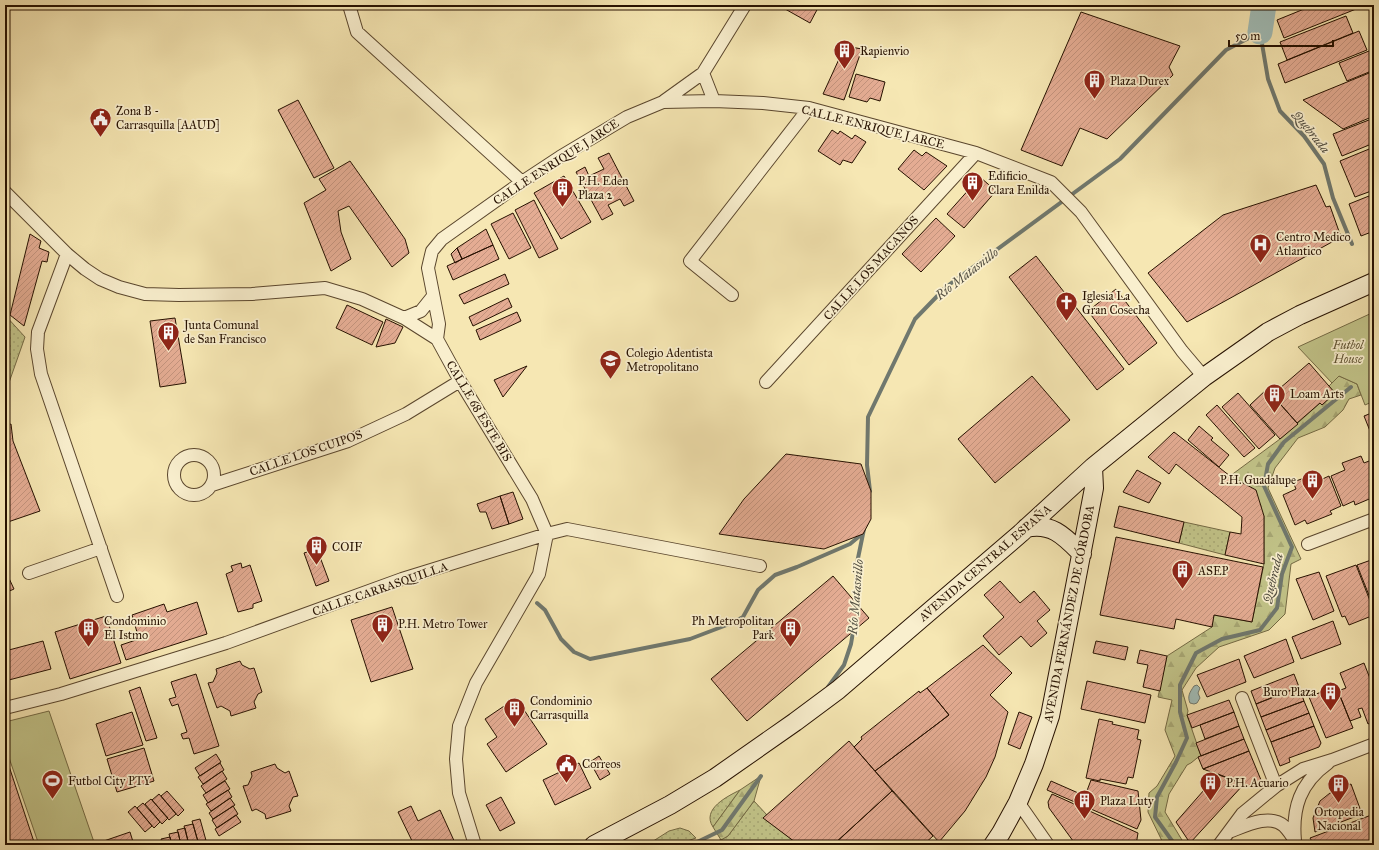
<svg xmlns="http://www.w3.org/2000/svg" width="1379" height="850" viewBox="0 0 1379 850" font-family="'IM FELL Great Primer',serif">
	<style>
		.grass { fill: url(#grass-dots); stroke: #746a44 }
		.forest { fill: url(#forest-firs); stroke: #746a44 }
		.park { fill: #c2c489; stroke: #746a44 }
		.water { fill: #a1bdb8; stroke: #70786e }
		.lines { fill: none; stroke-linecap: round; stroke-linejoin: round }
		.stream { stroke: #70786e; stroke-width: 4 }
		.river { stroke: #a1bdb8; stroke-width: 25 }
		.building { fill: url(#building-hatch); stroke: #261100 }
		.minor-casing { stroke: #5a462d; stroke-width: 14 }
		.secondary-casing { stroke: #261100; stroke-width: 20 }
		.minor { stroke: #f9efce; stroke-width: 12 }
		.secondary { stroke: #f9efce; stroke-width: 18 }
		.labels { text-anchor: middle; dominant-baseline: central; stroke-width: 3.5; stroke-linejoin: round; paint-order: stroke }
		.poi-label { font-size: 12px; fill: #261100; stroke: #f9efce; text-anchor: start }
		.street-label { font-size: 12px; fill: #261100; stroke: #f9efce }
		.park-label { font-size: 12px; font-style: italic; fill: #5d5030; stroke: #f9efce }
		.water-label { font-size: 13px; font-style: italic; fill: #514d40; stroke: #f9efce }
	</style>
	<defs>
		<pattern id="grass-dots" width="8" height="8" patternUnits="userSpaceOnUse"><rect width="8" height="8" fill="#c2c489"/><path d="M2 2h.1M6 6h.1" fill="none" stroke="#a7a774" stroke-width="1.8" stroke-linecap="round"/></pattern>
		<pattern id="forest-firs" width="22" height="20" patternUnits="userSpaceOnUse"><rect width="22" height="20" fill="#c2c489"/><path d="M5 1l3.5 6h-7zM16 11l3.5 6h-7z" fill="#a7a774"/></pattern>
		<pattern id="building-hatch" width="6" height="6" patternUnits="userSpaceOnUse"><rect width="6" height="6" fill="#e4ac93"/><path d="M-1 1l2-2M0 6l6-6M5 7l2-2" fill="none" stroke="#c3937d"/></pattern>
	</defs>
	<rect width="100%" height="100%" fill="#f6e7b3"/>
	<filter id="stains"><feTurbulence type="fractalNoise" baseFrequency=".005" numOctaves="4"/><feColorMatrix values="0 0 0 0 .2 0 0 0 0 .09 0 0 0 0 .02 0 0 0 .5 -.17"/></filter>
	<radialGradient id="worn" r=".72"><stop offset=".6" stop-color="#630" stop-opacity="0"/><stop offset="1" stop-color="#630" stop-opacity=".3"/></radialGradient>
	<path class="grass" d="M 5,315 L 25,337 L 5,394 Z
		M 1184,522 L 1230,532 L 1225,555 L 1179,543 Z
		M 740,790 L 713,827 C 701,809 728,796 740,790 Z
		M 754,801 L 767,815 L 764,818 L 799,845 L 710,845 L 728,836 Z
		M 680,828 L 689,831 L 696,838 L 676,845 L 647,845 L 669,831 Z"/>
	<path class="forest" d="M 1339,376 L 1357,384 L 1361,395 L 1349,399 L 1343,410 L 1325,427 L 1298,438 L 1275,468 L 1268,488 L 1301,559 L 1291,564 L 1285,614 L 1269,630 L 1219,647 L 1196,668 L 1182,690 L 1188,711 L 1187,715 L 1201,756 C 1195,758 1193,763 1187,765 L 1169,794 L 1165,812 L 1185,845 L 1164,845 L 1148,812 L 1149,793 L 1157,786 L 1175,756 L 1165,730 L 1172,700 L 1158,697 L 1167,656 L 1212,627 L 1214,615 L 1252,622 L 1264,564 L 1264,516 L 1230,476 L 1280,439 L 1320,403 L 1322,405 L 1335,393 L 1329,386 Z
		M 761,776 L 754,801 L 728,836 L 721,840 L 713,827 L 740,790 Z"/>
	<path class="park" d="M 1374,312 L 1374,401 L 1365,405 L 1357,384 L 1339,376 L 1332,383 L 1298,347 Z
		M 49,711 L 95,845 L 39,845 L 5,746 L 5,722 Z"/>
	<path class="water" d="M 1197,685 L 1200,688 L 1198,693 L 1200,698 L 1197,703 L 1194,704 L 1190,703 C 1187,696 1190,692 1194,686 Z"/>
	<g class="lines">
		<path class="stream" d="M 870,491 L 867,465 L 868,417 L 915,319 L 946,287 L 1120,159 L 1226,50 L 1260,32 L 1268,79 L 1280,111 L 1304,136 L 1324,164 L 1333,198 L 1352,244
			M 537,603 L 545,610 L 561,639 L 574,652 L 590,659 L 690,639 L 732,623 L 743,617 L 758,590 L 775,575 L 797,567 L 850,544 L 862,534
			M 856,607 L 857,563 L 864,529
			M 828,687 L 844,665 L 851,644 L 854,626
			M 691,845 L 722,830 L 761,776
			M 1175,845 L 1155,817 L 1157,797 L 1176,762 L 1187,738 L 1180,712 L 1180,685 L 1196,653 L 1222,639 L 1260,630 L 1277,608 L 1282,574 L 1292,547 L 1264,486 L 1268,464 L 1284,442 L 1351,387"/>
		<path class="river" d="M 1260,32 L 1264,5"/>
	</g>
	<path class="building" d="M 778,5 L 817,5 L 819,6 L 810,23 Z
		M 1314,5 L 1366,5 L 1284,38 L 1277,20 Z
		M 1081,12 L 1180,46 L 1169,67 L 1173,75 L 1107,139 L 1080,128 L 1062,166 L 1021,150 Z
		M 1346,16 L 1353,33 L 1287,60 L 1280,42 Z
		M 1359,31 L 1367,50 L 1285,83 L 1278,64 Z
		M 845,46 L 862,49 L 844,100 L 823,94 Z
		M 1374,49 L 1374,70 L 1347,81 L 1339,63 Z
		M 1374,71 L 1374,116 L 1343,129 L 1303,100 Z
		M 856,74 L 885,82 L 880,101 L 870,98 L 867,102 L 849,97 Z
		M 298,100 L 334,168 L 314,178 L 278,110 Z
		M 1374,118 L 1374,143 L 1342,156 L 1333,134 Z
		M 832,130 L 838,134 L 840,131 L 852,139 L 855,135 L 866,142 L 852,163 L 843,160 L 840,165 L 818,151 Z
		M 1374,147 L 1374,190 L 1355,197 L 1340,161 Z
		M 914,150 L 922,156 L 926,152 L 947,166 L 924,190 L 898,169 Z
		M 609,153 L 634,201 L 624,206 L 620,199 L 608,205 L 613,214 L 602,220 L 576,172 L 585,167 L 589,176 L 604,169 L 598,158 Z
		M 350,161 L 405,239 L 409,253 L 392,267 L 349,206 L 338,211 L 341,232 L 351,259 L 331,271 L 304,203 L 326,190 L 319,179 Z
		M 564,176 L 591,222 L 561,239 L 534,193 Z
		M 980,177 L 996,191 L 964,228 L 947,214 Z
		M 1316,185 L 1326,207 L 1330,206 L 1341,237 L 1187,322 L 1148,273 L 1223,215 Z
		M 1374,194 L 1374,231 L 1361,236 L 1349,204 Z
		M 534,200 L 558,249 L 539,258 L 515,210 Z
		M 513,213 L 531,248 L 509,259 L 491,224 Z
		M 936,218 L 955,236 L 921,272 L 902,254 Z
		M 486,229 L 493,245 L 462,259 L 457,248 Z
		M 30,234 L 41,241 L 39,248 L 49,252 L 47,262 L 42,261 L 24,326 L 10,315 Z
		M 493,245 L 499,259 L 453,280 L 447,266 Z
		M 457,248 L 462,259 L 455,263 L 451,254 Z
		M 1036,256 L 1124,369 L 1097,390 L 1009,277 Z
		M 505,274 L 509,284 L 464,304 L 459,295 Z
		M 1116,289 L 1157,343 L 1129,365 L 1088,311 Z
		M 508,298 L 512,307 L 473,326 L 469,317 Z
		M 347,305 L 383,322 L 372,345 L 336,328 Z
		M 517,312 L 521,321 L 480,340 L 476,330 Z
		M 175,318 L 186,383 L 160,387 L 150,321 Z
		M 386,319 L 403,327 L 395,343 L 376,347 Z
		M 1309,363 L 1335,393 L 1322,405 L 1320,403 L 1297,423 L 1272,395 Z
		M 527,366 L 503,397 L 494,380 Z
		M 1032,376 L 1070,420 L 995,483 L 958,439 Z
		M 1267,389 L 1298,424 L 1280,439 L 1250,405 Z
		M 1238,393 L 1275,435 L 1259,449 L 1222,407 Z
		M 1217,405 L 1255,448 L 1244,457 L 1206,415 Z
		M 1374,412 L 1374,441 L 1364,416 Z
		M 11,424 L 13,441 L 40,511 L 5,523 L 5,426 Z
		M 1199,426 L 1213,438 L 1211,440 L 1229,455 L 1219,467 L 1188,440 Z
		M 1174,432 L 1230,476 L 1256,490 L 1264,516 L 1264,564 L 1225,555 L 1230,532 L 1241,534 L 1242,517 L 1176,464 L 1169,474 L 1148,457 Z
		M 786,454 L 861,464 L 871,491 L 871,519 L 863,534 L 824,549 L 719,534 L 744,499 Z
		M 1361,456 L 1364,463 L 1374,459 L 1374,497 L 1355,505 L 1354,501 L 1343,506 L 1331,476 L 1345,470 L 1342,463 Z
		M 1137,470 L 1161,483 L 1149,503 L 1123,492 Z
		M 1313,475 L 1316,482 L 1329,476 L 1341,506 L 1330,511 L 1332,514 L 1307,524 L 1305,520 L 1295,525 L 1283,495 L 1296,489 L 1293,482 Z
		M 513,492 L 523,519 L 509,524 L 500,496 Z
		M 500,496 L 509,524 L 492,529 L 486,512 L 480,512 L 477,504 Z
		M 1119,506 L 1184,522 L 1179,543 L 1114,527 Z
		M 1116,537 L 1263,567 L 1252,622 L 1214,615 L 1212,627 L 1176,619 L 1174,629 L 1100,615 Z
		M 317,549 L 329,581 L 316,586 L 304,553 Z
		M 1374,559 L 1374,608 L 1357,565 Z
		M 241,563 L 242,568 L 250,565 L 262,601 L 253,604 L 253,608 L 238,612 L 226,574 L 233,571 L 231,566 Z
		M 1356,565 L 1374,611 L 1374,615 L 1349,625 L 1345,616 L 1342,617 L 1326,576 Z
		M 1319,572 L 1334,611 L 1313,620 L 1296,579 Z
		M 5,574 L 7,574 L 14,589 L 5,593 Z
		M 833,576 L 869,618 L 747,721 L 711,679 Z
		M 1000,581 L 1020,603 L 1034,591 L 1050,610 L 1037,621 L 1047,633 L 1031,647 L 1021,636 L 999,655 L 983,636 L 1004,617 L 984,595 Z
		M 197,602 L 207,634 L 126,660 L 121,645 L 139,639 L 132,615 L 164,604 L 167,612 Z
		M 392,607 L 413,669 L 371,682 L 351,620 Z
		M 106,616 L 121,663 L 70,679 L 55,632 Z
		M 1333,621 L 1341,644 L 1301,659 L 1292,637 Z
		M 1286,639 L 1294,662 L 1254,678 L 1244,656 Z
		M 43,641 L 51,669 L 5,681 L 5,651 Z
		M 1096,641 L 1128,647 L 1125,660 L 1093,653 Z
		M 983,645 L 1012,673 L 990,695 L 1008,712 L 995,757 L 986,777 L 965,811 L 939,842 L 875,771 L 949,715 L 927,688 Z
		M 1140,650 L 1167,656 L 1160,691 L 1143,687 L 1148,665 L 1137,663 Z
		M 1239,659 L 1246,682 L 1207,697 L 1197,675 Z
		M 240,661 L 242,665 L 250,669 L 254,668 L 262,692 L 258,694 L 254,702 L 256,708 L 231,716 L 230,711 L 221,706 L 217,708 L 208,683 L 213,682 L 217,673 L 216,669 Z
		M 1364,663 L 1374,689 L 1374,721 L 1368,724 L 1362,708 L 1358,709 L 1361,717 L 1350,721 L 1338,691 L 1346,688 L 1340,673 Z
		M 196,674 L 219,746 L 194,754 L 189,738 L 183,739 L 181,734 L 187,732 L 178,704 L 172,706 L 169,699 L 176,697 L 171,682 Z
		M 1294,674 L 1299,687 L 1256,704 L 1251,691 Z
		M 1087,681 L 1151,695 L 1145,723 L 1081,709 Z
		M 1336,686 L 1353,728 L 1326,738 L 1309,697 Z
		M 140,687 L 157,738 L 146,741 L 129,691 Z
		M 1299,687 L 1304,701 L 1261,717 L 1256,704 Z
		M 927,688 L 949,715 L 875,771 L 854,747 L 862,739 L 861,737 L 919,691 L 920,693 Z
		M 516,698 L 547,744 L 506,772 L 487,744 L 497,737 L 485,719 Z
		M 1229,700 L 1234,712 L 1192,728 L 1187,715 Z
		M 1304,701 L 1309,713 L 1266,730 L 1261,717 Z
		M 132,712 L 143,745 L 106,756 L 96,724 Z
		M 1019,712 L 1032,717 L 1020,749 L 1008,744 Z
		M 1234,712 L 1239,726 L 1205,739 L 1200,725 Z
		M 1309,713 L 1314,726 L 1271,742 L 1266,730 Z
		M 1099,719 L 1113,722 L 1112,724 L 1139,730 L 1137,739 L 1141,740 L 1133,778 L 1128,777 L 1126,784 L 1100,779 L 1100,781 L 1086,778 Z
		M 1239,726 L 1244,739 L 1201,756 L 1196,743 Z
		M 1314,726 L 1321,743 L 1319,747 L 1289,758 L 1290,762 L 1280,766 L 1271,742 Z
		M 1244,739 L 1249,751 L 1203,769 L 1198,757 Z
		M 849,741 L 892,791 L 833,845 L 808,845 L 804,842 L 801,845 L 799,845 L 763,818 Z
		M 144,748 L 154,781 L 117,792 L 107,759 Z
		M 1249,751 L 1261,780 L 1254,788 L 1203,769 Z
		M 5,754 L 35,845 L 5,845 Z
		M 216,754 L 221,762 L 200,776 L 195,768 Z
		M 599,756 L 610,774 L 600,780 L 590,762 Z
		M 220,763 L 224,770 L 203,784 L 198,777 Z
		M 579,763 L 591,788 L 555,805 L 543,780 Z
		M 275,764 L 277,768 L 285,773 L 289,771 L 298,796 L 293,797 L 289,806 L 291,811 L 266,819 L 265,814 L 256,809 L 252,811 L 243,786 L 248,785 L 252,776 L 251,772 Z
		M 222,771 L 227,779 L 206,793 L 201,786 Z
		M 1218,774 L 1244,784 L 1190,843 L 1176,822 Z
		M 1091,780 L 1138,791 L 1141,820 L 1137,829 L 1047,790 L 1051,781 L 1085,796 Z
		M 225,781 L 230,789 L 208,803 L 203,795 Z
		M 1351,784 L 1362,814 L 1315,832 L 1313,818 L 1320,801 L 1330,793 Z
		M 228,790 L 232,797 L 211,811 L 206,804 Z
		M 167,791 L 184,810 L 178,816 L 161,796 Z
		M 892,791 L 933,836 L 923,845 L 833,845 Z
		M 159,794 L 176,814 L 169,820 L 152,800 Z
		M 1052,794 L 1138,833 L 1136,845 L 1076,845 L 1049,808 L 1048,802 Z
		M 501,797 L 515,823 L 500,831 L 486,805 Z
		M 230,798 L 235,805 L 213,819 L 209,813 Z
		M 151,799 L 168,818 L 162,824 L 145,804 Z
		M 143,803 L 160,822 L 154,828 L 137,808 Z
		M 135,806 L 152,826 L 145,832 L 128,812 Z
		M 233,806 L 238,814 L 217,828 L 212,820 Z
		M 411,806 L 418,821 L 440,810 L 456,845 L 414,845 L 398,812 Z
		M 1374,814 L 1374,845 L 1314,845 L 1310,838 Z
		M 236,815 L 241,822 L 219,836 L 215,829 Z
		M 200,819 L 207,844 L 205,845 L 199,845 L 192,821 Z
		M 193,824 L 199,845 L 189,845 L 184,826 Z
		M 185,828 L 189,845 L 181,845 L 178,832 L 177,830 Z
		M 130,832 L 134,845 L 98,845 L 98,843 Z
		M 178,832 L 181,845 L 172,845 L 169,834 Z
		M 170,837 L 172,845 L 163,845 L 161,839 Z"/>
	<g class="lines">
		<defs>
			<path id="minor" d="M 349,5 L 357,32 L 522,182
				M 703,73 L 714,101
				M 664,101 L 703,73 L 745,5
				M 5,192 L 67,254 L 85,269 L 100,279 L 119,287 L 145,294 L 179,295 L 252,294 L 325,288 L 362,299 L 404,318 L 437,339 L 460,381 L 532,499 L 547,534 L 539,574 L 476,683 L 459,726 L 456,759 L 459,793 L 475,845
				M 67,254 L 38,332 L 37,349 L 41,374 L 117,596
				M 732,295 L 690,261 L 809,108
				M 404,318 L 421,311 L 433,296
				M 437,339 L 439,324 L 428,268 L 432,251 L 442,239 L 522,182 L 560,157 L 627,117 L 663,102 L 714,101 L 763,103 L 809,108 L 976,153 L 1051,182 L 1081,212 L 1182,351 L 1204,377
				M 766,382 L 976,153
				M174 475a20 20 0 1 1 40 0a20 20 0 1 1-40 0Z
				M 212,485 L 348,441 L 406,414 L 460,381
				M 1308,544 L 1374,519
				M 29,573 L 101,548
				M 1242,698 L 1276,786
				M 5,708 L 61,694 L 226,643 L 402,579 L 547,534 L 567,529 L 760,566
				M 1018,802 L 1048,845
				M 1229,832 C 1245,826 1269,813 1284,826 C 1288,830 1292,836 1295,841
				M 1295,841 C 1292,808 1300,783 1328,763
				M 1219,845 L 1242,814 L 1276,786 L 1303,769 L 1332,760 L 1374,744"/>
			<path id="secondary" d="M 1026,528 C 1052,522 1065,537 1082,554
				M 594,845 L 670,805 L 715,778 L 795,722 L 838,690 L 1021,533 L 1093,467 L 1204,377 L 1268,332 L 1300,315 L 1374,282
				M 993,845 L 1001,833 L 1018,802 L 1034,764 L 1050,716 L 1094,488 L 1093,467"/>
		</defs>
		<use href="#minor" class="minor-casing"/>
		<use href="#secondary" class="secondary-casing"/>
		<use href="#minor" class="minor"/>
		<use href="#secondary" class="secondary"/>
	</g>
	<defs>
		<symbol id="building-pin" viewBox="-11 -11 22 30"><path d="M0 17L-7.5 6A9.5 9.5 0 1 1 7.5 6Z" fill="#8f2418" stroke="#f9efce"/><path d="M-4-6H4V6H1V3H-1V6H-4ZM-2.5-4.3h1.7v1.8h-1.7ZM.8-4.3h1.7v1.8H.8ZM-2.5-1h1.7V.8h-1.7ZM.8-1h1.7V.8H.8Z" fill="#fff"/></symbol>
		<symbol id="civic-pin" viewBox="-11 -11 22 30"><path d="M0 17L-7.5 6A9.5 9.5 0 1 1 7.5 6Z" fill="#8f2418" stroke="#f9efce"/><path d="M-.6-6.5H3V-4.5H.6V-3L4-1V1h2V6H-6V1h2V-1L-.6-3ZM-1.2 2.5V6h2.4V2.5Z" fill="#fff"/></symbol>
		<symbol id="hospital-pin" viewBox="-11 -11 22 30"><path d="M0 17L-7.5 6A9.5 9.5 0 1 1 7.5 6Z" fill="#8f2418" stroke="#f9efce"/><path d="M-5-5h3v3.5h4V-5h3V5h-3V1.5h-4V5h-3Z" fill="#fff"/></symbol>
		<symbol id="church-pin" viewBox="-11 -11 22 30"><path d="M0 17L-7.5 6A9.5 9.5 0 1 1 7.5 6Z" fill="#8f2418" stroke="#f9efce"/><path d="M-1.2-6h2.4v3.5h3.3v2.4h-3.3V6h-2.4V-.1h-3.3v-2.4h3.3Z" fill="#fff"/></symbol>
		<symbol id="school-pin" viewBox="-11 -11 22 30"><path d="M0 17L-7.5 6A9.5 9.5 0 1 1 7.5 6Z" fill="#8f2418" stroke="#f9efce"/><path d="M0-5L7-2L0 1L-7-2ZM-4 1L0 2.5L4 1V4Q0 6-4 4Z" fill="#fff"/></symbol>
		<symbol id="stadium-pin" viewBox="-11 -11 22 30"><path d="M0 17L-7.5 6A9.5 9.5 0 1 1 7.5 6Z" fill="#8f2418" stroke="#f9efce"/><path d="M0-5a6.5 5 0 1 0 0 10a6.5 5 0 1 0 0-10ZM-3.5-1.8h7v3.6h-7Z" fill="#fff"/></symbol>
	</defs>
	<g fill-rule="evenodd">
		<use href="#building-pin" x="832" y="38" width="25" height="34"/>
		<use href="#building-pin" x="1082" y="68" width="25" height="34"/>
		<use href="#civic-pin" x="88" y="106" width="25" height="34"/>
		<use href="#building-pin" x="960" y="170" width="25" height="34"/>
		<use href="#building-pin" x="550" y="176" width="25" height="34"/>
		<use href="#hospital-pin" x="1248" y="232" width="25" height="34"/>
		<use href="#church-pin" x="1054" y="290" width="25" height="34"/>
		<use href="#building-pin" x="156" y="320" width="25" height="34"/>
		<use href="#school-pin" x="598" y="348" width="25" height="34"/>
		<use href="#building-pin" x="1262" y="382" width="25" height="34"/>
		<use href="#building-pin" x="1300" y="468" width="25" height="34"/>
		<use href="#building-pin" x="304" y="534" width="25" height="34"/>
		<use href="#building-pin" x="1170" y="558" width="25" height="34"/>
		<use href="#building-pin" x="370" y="612" width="25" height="34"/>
		<use href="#building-pin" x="76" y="616" width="25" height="34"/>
		<use href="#building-pin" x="778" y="616" width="25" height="34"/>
		<use href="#building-pin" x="1318" y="680" width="25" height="34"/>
		<use href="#building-pin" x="502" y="696" width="25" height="34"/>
		<use href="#civic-pin" x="554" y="752" width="25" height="34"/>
		<use href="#stadium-pin" x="40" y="768" width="25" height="34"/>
		<use href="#building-pin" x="1198" y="770" width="25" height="34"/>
		<use href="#building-pin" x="1326" y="772" width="25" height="34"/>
		<use href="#building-pin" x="1072" y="788" width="25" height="34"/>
	</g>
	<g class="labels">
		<g class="poi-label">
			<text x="860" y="51">Rapienvio</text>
			<text x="1110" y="81">Plaza Durex</text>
			<text x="116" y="111">Zona B -<tspan x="116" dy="14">Carrasquilla [AAUD]</tspan></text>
			<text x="988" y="176">Edificio<tspan x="988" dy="14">Clara Enilda</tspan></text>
			<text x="578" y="181">P.H. Eden<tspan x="578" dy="14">Plaza 2</tspan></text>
			<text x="1276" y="237">Centro Medico<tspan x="1276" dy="14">Atlantico</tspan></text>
			<text x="1082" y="296">Iglesia La<tspan x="1082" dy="14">Gran Cosecha</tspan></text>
			<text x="184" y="325">Junta Comunal<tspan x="184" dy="14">de San Francisco</tspan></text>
			<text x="626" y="353">Colegio Adentista<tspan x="626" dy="14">Metropolitano</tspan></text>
			<text x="1290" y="394">Loam Arts</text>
			<text x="1296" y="480" text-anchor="end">P.H. Guadalupe</text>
			<text x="332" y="547">COIF</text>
			<text x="1198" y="571">ASEP</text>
			<text x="104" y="621">Condominio<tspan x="104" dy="14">El Istmo</tspan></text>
			<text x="774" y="621" text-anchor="end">Ph Metropolitan<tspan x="774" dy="14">Park</tspan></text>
			<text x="398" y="624">P.H. Metro Tower</text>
			<text x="1316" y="692" text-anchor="end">Buro Plaza</text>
			<text x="530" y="701">Condominio<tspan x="530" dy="14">Carrasquilla</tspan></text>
			<text x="582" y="764">Correos</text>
			<text x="68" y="781">Futbol City PTY</text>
			<text x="1226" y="783">P.H. Acuario</text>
			<text x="1100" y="801">Plaza Luty</text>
			<text x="1339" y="812" text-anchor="middle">Ortopedia<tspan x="1339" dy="14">Nacional</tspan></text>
		</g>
		<g class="street-label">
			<text transform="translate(873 127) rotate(14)">CALLE ENRIQUE J ARCE</text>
			<text transform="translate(556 162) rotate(-33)">CALLE ENRIQUE J ARCE</text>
			<text transform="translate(871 268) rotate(-48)">CALLE LOS MACANOS</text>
			<text transform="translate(479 411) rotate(59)">CALLE 68 ESTE BIS</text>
			<text transform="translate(306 453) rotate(-19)">CALLE LOS CUIPOS</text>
			<text transform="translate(985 563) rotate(-41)">AVENIDA CENTRAL ESPAÑA</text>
			<text transform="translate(380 589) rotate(-19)">CALLE CARRASQUILLA</text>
			<text transform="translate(1069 614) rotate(-79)">AVENIDA FERNÁNDEZ DE CÓRDOBA</text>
		</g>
		<g class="park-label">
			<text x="1348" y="345">Futbol<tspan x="1348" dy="14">House</tspan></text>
		</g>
		<g class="water-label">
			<text transform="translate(1311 132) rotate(51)">Quebrada</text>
			<text transform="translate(967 274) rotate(-38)">Río Matasnillo</text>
			<text transform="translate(1273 578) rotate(-76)">Quebrada</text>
			<text transform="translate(856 597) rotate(-85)">Río Matasnillo</text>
		</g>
	</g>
	<rect width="1379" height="850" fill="none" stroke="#f6e7b3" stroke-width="20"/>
	<rect x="6" y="6" width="1367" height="838" fill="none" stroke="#261100" stroke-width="2"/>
	<rect x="10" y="10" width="1359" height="830" fill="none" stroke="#261100"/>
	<path d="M1229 40v6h104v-6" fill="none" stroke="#261100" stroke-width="2"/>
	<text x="1235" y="40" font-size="12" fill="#261100" stroke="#f9efce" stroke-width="3" paint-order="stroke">50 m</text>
	<rect width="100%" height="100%" filter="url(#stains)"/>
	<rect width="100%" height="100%" fill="url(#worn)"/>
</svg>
